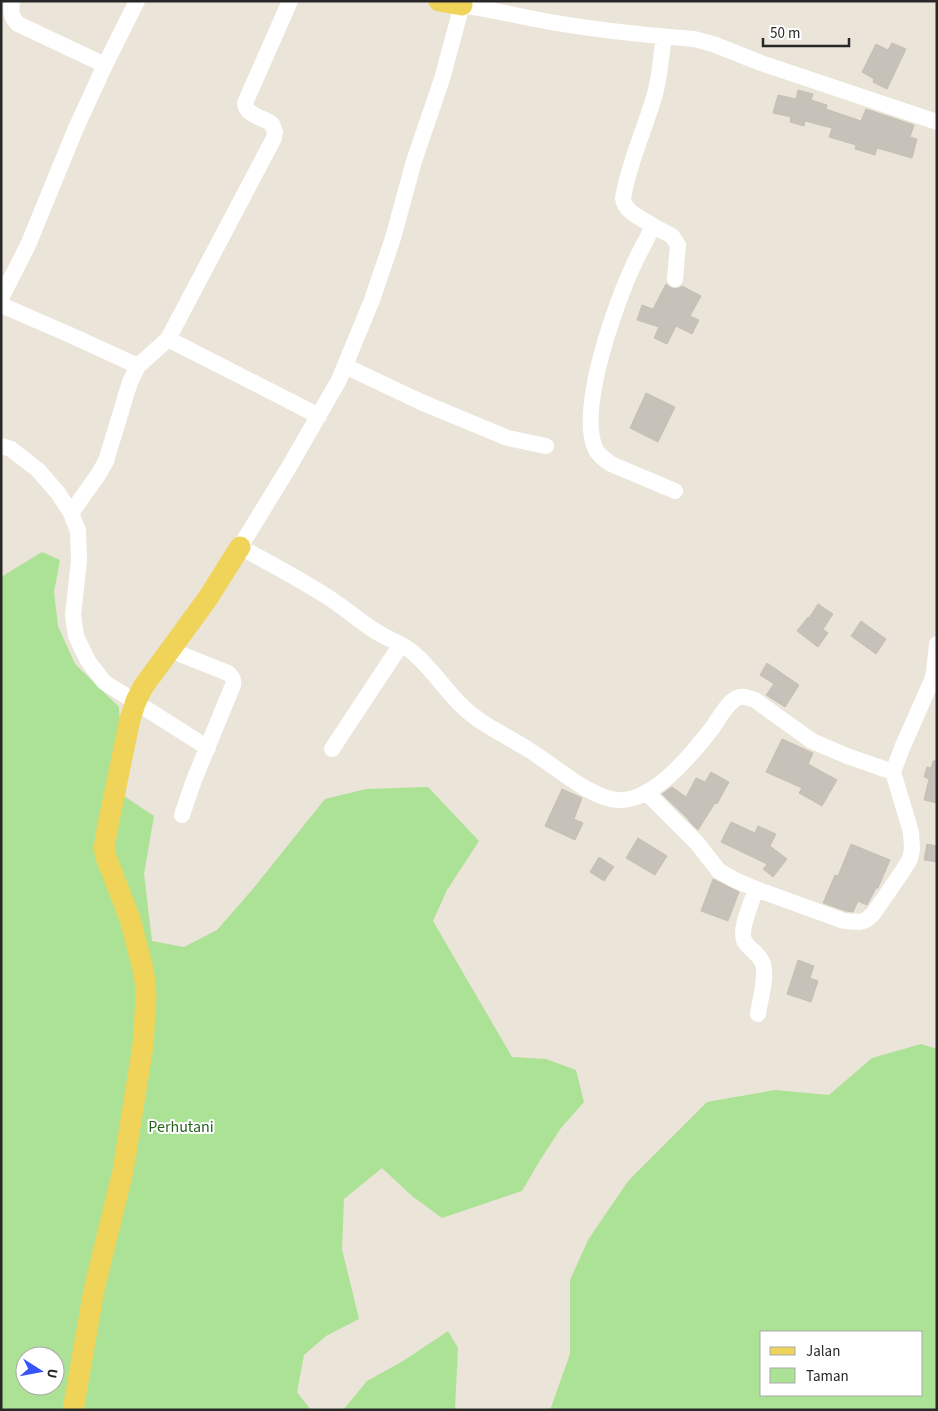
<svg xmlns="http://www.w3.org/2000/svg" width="938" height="1411" viewBox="0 0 938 1411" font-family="'Source Sans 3',sans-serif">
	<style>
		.green { fill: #ace295; fill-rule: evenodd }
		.building { fill: #c6c1b9; stroke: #c6c0b3 }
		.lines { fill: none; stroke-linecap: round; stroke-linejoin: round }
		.minor { stroke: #fff; stroke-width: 16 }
		.major { stroke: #f0d459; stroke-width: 21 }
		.labels { text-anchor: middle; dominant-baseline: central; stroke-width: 4; stroke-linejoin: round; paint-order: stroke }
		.park-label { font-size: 16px; fill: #256419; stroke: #fff }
	</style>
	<rect width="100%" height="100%" fill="#ebe4d9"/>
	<path class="green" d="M 42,552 L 60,560 L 54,592 L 58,626 L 75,664 L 119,707 L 124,796 L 154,816 L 144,874 L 152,941 L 184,947 L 217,930 L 252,890 L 325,799 L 366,789 L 428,787 L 479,841 L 447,890 L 433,921 L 512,1057 L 546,1059 L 576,1070 L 584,1102 L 561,1128 L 539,1162 L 522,1191 L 442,1218 L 412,1196 L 382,1168 L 344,1199 L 342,1249 L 359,1319 L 326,1336 L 304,1355 L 297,1392 L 311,1410 L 1,1410 L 1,577 ZM 25,1356 L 55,1356 L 55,1386 L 25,1386 Z
		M 921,1044 L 937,1049 L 937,1410 L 550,1410 L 570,1354 L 570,1280 L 588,1240 L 628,1181 L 707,1102 L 775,1090 L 829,1095 L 872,1058 ZM 762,1332 L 922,1332 L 922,1395 L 762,1395 Z
		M 448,1331 L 458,1348 L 455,1410 L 343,1410 L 367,1381 L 403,1361 Z"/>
	<path class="building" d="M 892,43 L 906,49 L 887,89 L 873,82 L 874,79 L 862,72 L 876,44 L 888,50 Z
		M 798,90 L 813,94 L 811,100 L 827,105 L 826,109 L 861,121 L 866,109 L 914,125 L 910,137 L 917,139 L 912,158 L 877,148 L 875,155 L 855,149 L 856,145 L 829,137 L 832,128 L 805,121 L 804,126 L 790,122 L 791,117 L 773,113 L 778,95 L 796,99 Z
		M 666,284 L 670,287 L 674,289 L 679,288 L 682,286 L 701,296 L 690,316 L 699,320 L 692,334 L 676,326 L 667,344 L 654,338 L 659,327 L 637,320 L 642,305 L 653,309 Z
		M 646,393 L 675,407 L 658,442 L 630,428 Z
		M 818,604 L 833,614 L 823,629 L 828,633 L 818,647 L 797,631 L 808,617 L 809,618 Z
		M 861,621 L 886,639 L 876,654 L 851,636 Z
		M 767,663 L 799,685 L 785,707 L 766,695 L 774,684 L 760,675 Z
		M 782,739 L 813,753 L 808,764 L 837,780 L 822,806 L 799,793 L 802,788 L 766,772 Z
		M 933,761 L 937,761 L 937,803 L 924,800 L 929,779 L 924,777 L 927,767 L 931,768 Z
		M 711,772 L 729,782 L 717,804 L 715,803 L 698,830 L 689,821 L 689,820 L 662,794 L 672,787 L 686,797 L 696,778 L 705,782 Z
		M 562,789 L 582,798 L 574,819 L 583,823 L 575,840 L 545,826 Z
		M 731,822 L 755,833 L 758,826 L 776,834 L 770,846 L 787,859 L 773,877 L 763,869 L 767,864 L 721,842 Z
		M 638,838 L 667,856 L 655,875 L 626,858 Z
		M 851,844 L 890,860 L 878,888 L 876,888 L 867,905 L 858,901 L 853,912 L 846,911 L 823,903 L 835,875 L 838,876 Z
		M 927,844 L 937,846 L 937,862 L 924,860 Z
		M 599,857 L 614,867 L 604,881 L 590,872 Z
		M 713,879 L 739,892 L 728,921 L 701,911 Z
		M 798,960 L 814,966 L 810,978 L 818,981 L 811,1002 L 787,994 Z"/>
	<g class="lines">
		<path class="minor" d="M 12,1 C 11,11 10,16 18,24 L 105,65
			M 290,1 L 245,103 C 246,116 263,117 272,124 L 275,132 L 274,138 L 168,339 L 319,416
			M 664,37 C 661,56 660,75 655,94 C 645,129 629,162 623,198 C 624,212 642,218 653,226 C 647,239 640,251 634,264 C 616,302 578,408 595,448 C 598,455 605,460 611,464 L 675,491
			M 937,122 L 761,63 L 713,44 L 694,39 C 644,35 594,30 545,21 C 517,16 490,9 462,5 L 442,79 L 414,161 L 393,238 L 372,300 L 339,380 L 289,467 L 240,547 C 268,562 296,577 323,594 C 341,605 357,619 375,631 C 386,638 400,643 411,651 C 430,666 443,687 460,704 C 479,724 506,735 529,750 C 554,765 588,797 617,800 C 653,803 693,753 713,727 C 719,718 727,703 737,698 C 743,695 749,698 755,700 L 812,741 L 847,756 L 893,772 L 902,748 L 932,680 L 934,672 L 937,644
			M 653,226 L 672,236 L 678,245 L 675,279
			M 1,298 L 28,245 L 76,128 L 105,65 L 137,1
			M 1,305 L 68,334 L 138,366
			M 345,366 L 421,402 L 508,438 L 546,446
			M 1,446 L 11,449 L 38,470 L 58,493 L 71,513 L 78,531 L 79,560 L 73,615 L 76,636 L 88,661 L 104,682 L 208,748
			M 71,513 L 98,475 L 106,461 L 130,382 L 138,366 L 168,339
			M 170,650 L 228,673 C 233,677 234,680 233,685 L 194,780 L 182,815
			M 332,749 L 400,646
			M 647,793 L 697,843 L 719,871 L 735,880 L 756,889 L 844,921 L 860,922 L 866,920 L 873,914 L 904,869 L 910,859 L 912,849 L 911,832 L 893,772
			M 756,889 C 752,902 738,931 745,942 C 750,950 760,954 763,964 C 767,977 760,1000 758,1014"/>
		<path class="major" d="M 439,1 L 462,5
			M 73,1410 L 94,1290 L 123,1171 L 143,1045 L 146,998 L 145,981 L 142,965 L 130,919 L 106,857 L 104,848 L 107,830 L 130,719 L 136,701 L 143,687 L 208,598 L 240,547"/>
	</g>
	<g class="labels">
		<g class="park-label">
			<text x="181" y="1127">Perhutani</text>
		</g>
	</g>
	<rect width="938" height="1411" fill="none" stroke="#282828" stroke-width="5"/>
	<rect x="760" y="1331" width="162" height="65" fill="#ffffff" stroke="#a9a9a9"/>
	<rect x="770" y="1347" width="25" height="8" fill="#f0d459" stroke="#a9a9a9"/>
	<text x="806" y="1356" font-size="15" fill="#282828">Jalan</text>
	<rect x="770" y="1368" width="25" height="15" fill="#ace295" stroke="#a9a9a9"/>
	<text x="806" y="1381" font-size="15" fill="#282828">Taman</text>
	<g transform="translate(40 1371) rotate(101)"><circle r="24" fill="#ffffff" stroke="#a9a9a9"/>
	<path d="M0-4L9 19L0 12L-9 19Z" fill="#3753fa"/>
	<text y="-8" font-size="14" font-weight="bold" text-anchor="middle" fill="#282828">U</text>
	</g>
	<path d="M763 38v8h86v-8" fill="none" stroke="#282828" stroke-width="2.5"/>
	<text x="770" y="38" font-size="15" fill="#282828" stroke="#ffffff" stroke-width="4" paint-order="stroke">50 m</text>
</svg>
